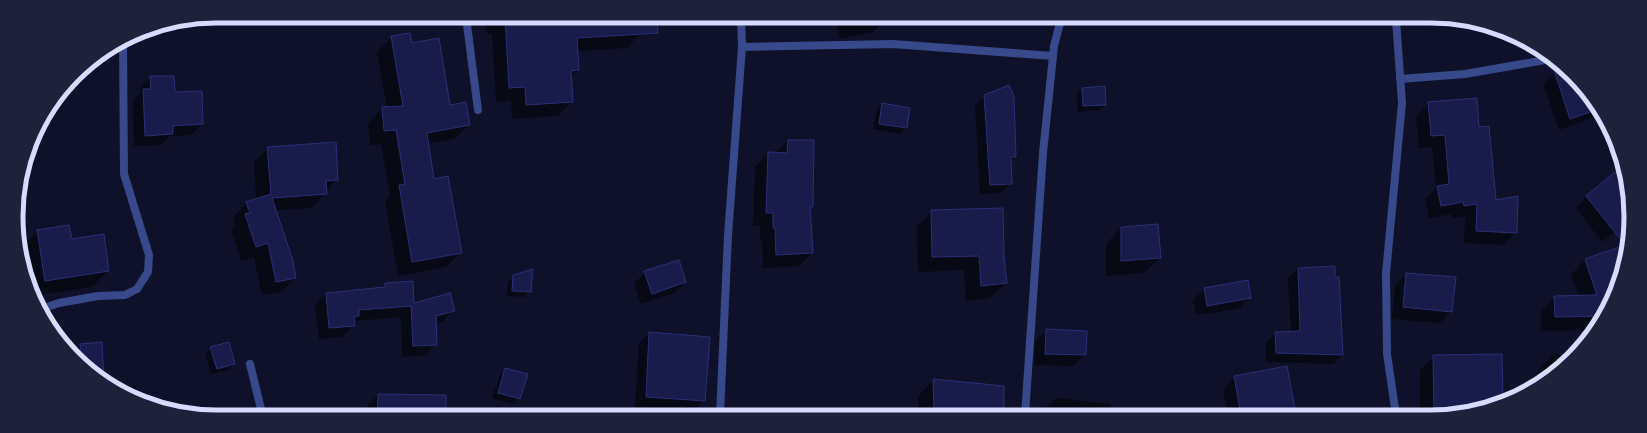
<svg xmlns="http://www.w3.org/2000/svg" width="1647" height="433" viewBox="0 0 1647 433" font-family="Overpass,sans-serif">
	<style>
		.shadow { fill: #0007 }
		.building { fill: #191c4b; stroke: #2a2f78 }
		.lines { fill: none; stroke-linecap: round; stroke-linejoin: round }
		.minor { stroke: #37498b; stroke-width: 8 }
		.rim { fill: none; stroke: #d7dcff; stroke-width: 5 }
	</style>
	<rect width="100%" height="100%" fill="#0e1129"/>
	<path class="shadow" d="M 485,17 L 641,17 L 641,33 L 627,48 L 576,51 L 578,70 L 571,77 L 572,101 L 558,116 L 512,119 L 511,101 L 496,102 L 492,34 L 487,34 Z
		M 786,18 L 884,18 L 885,20 L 873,32 L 840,39 L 836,20 L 787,25 Z
		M 1193,19 L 1214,19 L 1211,22 L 1193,22 Z
		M 392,37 L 411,44 L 449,106 L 469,125 L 454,139 L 427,144 L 433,180 L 460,253 L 446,267 L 398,276 L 385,201 L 390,195 L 381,144 L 370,145 L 368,123 L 383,108 L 387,108 L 377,52 Z
		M 1562,70 L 1597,105 L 1601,115 L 1559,130 L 1543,84 L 1555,72 Z
		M 151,77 L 202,124 L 191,135 L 170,136 L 161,145 L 134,146 L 133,101 L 140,94 L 140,88 Z
		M 1082,88 L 1105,105 L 1099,110 L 1078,112 L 1076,94 Z
		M 985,96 L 1015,157 L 1010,162 L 1011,183 L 1001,193 L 980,194 L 975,106 Z
		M 1429,103 L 1478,128 L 1495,202 L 1516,232 L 1503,245 L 1464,243 L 1465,216 L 1451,218 L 1451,214 L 1429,218 L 1425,199 L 1436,188 L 1432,147 L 1419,148 L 1416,116 Z
		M 882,104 L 909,109 L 906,128 L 900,134 L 873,129 L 877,110 Z
		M 788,141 L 813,141 L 812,207 L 809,209 L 812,253 L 799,266 L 763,268 L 762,241 L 760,241 L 760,226 L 753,226 L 755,167 L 768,153 L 775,153 Z
		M 268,148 L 337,179 L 312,208 L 275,210 L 295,278 L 281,292 L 262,295 L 254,257 L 241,261 L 231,229 L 235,225 L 233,217 L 247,203 L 256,200 L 254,162 Z
		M 1627,177 L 1627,222 L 1602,242 L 1576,208 L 1587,196 L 1621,182 Z
		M 22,181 L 25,213 L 19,220 L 16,203 Z
		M 932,211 L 1003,256 L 1006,283 L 990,298 L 966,301 L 964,270 L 918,272 L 917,227 Z
		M 1121,228 L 1160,258 L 1144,273 L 1106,276 L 1106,244 Z
		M 38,231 L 71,240 L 108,271 L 92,287 L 34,296 L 27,282 L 22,246 Z
		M 1627,245 L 1627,255 L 1604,317 L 1593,330 L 1541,331 L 1541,312 L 1555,297 L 1579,296 L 1571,275 L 1585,260 Z
		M 1298,268 L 1342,355 L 1333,364 L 1266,362 L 1266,343 L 1275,333 L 1291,333 L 1288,278 Z
		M 645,272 L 685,282 L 674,293 L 641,304 L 634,284 Z
		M 1407,274 L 1451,311 L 1440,323 L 1392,319 L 1395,285 Z
		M 514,276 L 530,291 L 524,297 L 507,296 L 508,282 Z
		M 385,284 L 413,304 L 454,310 L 443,321 L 436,324 L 436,344 L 425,355 L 402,357 L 401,317 L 353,321 L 354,325 L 342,337 L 319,339 L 315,305 L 326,294 L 381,289 Z
		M 1204,289 L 1250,297 L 1238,309 L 1196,315 L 1193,300 Z
		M 1047,330 L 1085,354 L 1073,366 L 1034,365 L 1035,342 Z
		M 649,333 L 704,400 L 693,411 L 635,407 L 639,343 Z
		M 81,345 L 94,370 L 75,354 L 75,351 Z
		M 211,348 L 234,364 L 228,370 L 211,374 L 205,354 Z
		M 1573,354 L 1563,367 L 1542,380 L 1541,366 L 1552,355 Z
		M 1434,356 L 1502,400 L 1498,404 L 1456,415 L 1420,413 L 1420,370 Z
		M 505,369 L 519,399 L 513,404 L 492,398 L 500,375 Z
		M 1235,377 L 1294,409 L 1288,415 L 1228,415 L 1223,389 Z
		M 934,380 L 1003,415 L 918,414 L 918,396 Z
		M 137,386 L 137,398 L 116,390 L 113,387 Z
		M 378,395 L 445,414 L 367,414 L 367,406 Z
		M 1056,398 L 1111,404 L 1110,415 L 1044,415 L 1044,409 Z
		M 232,407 L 233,413 L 209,413 Z"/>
	<path class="building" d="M 505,17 L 657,17 L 658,33 L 577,38 L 579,70 L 571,71 L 573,102 L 526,105 L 525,87 L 509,88 Z
		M 410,33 L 412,43 L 439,38 L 450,105 L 466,102 L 470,125 L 427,133 L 434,179 L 448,176 L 462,253 L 412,262 L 399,185 L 405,184 L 396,130 L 384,131 L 382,107 L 403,106 L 391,36 Z
		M 1555,63 L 1597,105 L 1599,109 L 1570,119 L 1552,64 Z
		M 150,76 L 174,76 L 175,92 L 202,91 L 203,124 L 173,126 L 173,134 L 145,136 L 143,89 L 151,89 Z
		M 1009,85 L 1014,97 L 1016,157 L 1011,157 L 1012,184 L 990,185 L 984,95 Z
		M 1105,86 L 1106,105 L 1083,106 L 1082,88 Z
		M 1477,98 L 1479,127 L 1489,126 L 1496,200 L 1518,196 L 1517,233 L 1476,231 L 1477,204 L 1464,206 L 1463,202 L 1441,206 L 1437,186 L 1449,184 L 1445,135 L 1431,136 L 1428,102 Z
		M 882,103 L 910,108 L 907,128 L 879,124 Z
		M 788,140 L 814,140 L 813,207 L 810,207 L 813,253 L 776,255 L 775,228 L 773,228 L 773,213 L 766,213 L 768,152 L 787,153 Z
		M 336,142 L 338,180 L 326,181 L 327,194 L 272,198 L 293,261 L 296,278 L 276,282 L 268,243 L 256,247 L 245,214 L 250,213 L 246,202 L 271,194 L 267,147 Z
		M 1615,172 L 1627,188 L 1627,255 L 1604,316 L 1555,317 L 1554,296 L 1597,295 L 1585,259 L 1625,245 L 1586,196 Z
		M 1003,208 L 1004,256 L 1007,283 L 981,286 L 979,256 L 932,257 L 931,210 Z
		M 1158,224 L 1161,258 L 1121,261 L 1121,227 Z
		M 69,225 L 72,239 L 104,234 L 109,271 L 45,281 L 37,230 Z
		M 679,260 L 686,282 L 652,294 L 644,271 Z
		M 1335,266 L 1335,277 L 1339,277 L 1343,355 L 1276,353 L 1275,332 L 1300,331 L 1298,268 Z
		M 533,269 L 531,292 L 512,291 L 513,275 Z
		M 1406,273 L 1456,277 L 1452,312 L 1403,307 Z
		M 1248,280 L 1251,298 L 1207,306 L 1204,288 Z
		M 413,281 L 414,303 L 450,293 L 455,311 L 436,316 L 437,345 L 413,346 L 411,306 L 359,310 L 359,316 L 354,317 L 355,326 L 329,328 L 326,293 L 385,287 L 385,283 Z
		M 1046,329 L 1087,331 L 1086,355 L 1045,354 Z
		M 649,332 L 710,337 L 705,401 L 646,397 Z
		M 102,342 L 104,380 L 82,360 L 80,344 Z
		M 229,342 L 235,364 L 217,369 L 210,347 Z
		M 1502,354 L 1503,400 L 1479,401 L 1479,409 L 1456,415 L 1434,415 L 1433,355 Z
		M 1287,366 L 1295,409 L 1265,415 L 1241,415 L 1234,376 Z
		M 505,368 L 528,374 L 520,399 L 498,393 Z
		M 933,379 L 1004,386 L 1004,415 L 984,415 L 984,410 L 934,412 Z
		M 378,394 L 446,395 L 446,414 L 377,414 Z"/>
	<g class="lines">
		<path class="minor" d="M 466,17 L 478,110
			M 742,47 L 893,44 L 1053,56
			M 1400,79 L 1465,74 L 1551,59
			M 44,313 L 47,307 L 59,303 L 98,296 L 125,295 L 137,289 L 148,272 L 149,255 L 124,174 L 123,42
			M 250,364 L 262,413
			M 720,414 L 728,235 L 742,47 L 741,18
			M 1025,415 L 1043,153 L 1054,46 L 1061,19
			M 1396,415 L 1387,354 L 1386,273 L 1402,103 L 1396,20"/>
	</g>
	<path d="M0 0H1647V433H0ZM216 23H1431A193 193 0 0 1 1624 216V217A193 193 0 0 1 1431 410H216A193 193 0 0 1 23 217V216A193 193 0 0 1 216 23Z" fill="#1e213a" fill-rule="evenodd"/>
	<path class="rim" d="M216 23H1431A193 193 0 0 1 1624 216V217A193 193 0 0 1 1431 410H216A193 193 0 0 1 23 217V216A193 193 0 0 1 216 23Z"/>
</svg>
